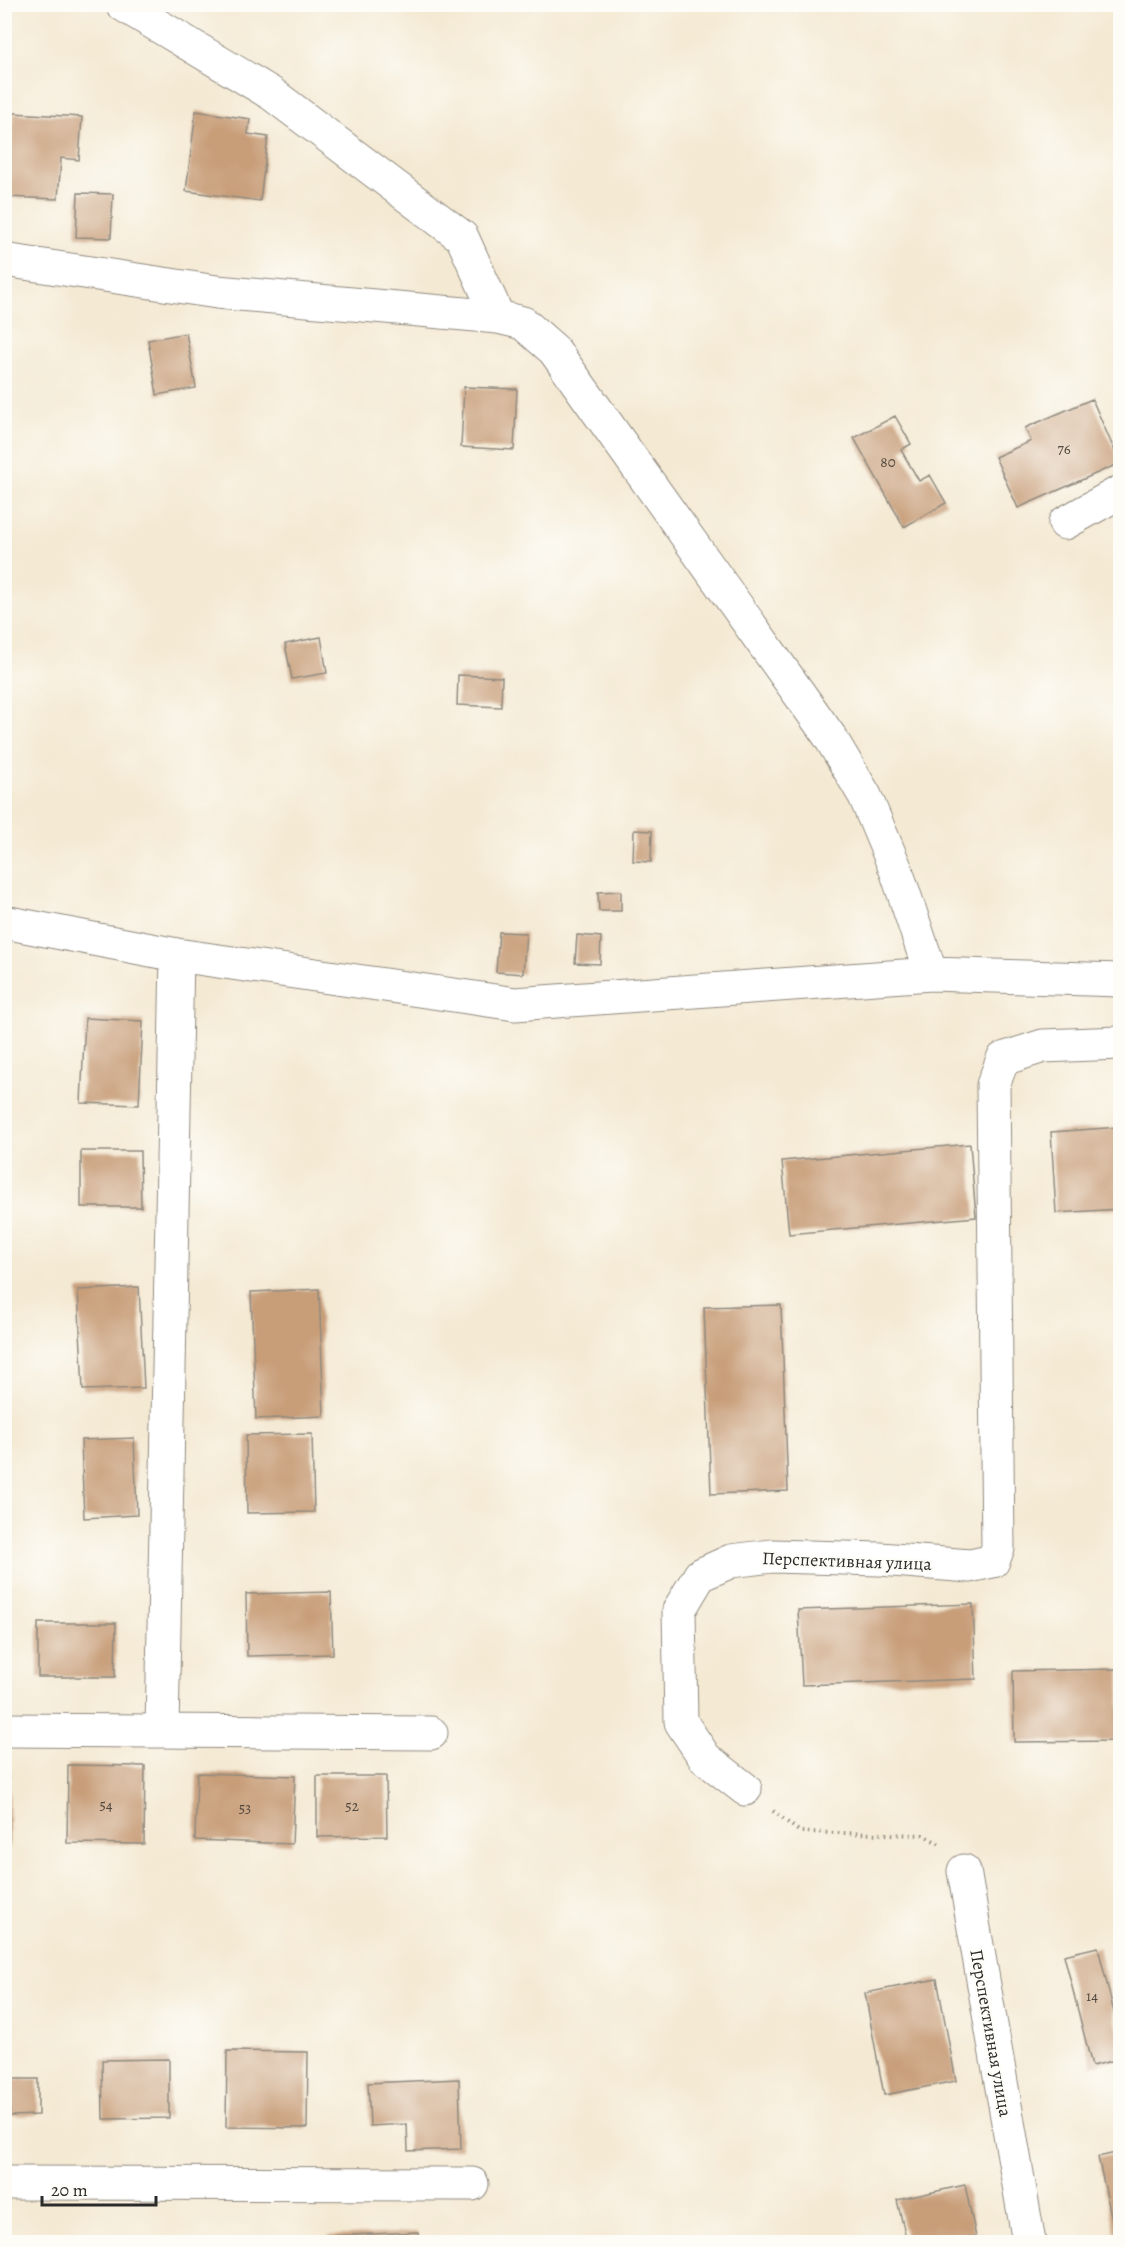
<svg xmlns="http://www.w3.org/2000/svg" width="1125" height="2247" viewBox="0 0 1125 2247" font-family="Alegreya,serif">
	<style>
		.building { fill: #c89e79 }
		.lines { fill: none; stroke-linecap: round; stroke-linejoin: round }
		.minor-casing { stroke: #908a7f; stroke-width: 35 }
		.path { stroke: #908a7f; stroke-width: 4; stroke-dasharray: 1.5 4.5; stroke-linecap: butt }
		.minor { stroke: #fff; stroke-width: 33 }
		.labels { text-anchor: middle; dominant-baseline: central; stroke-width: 4.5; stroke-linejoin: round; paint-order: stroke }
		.number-label { font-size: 15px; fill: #52483e }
		.street-label { font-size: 18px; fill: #2b2b2b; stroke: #fdfcf7 }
	</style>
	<rect width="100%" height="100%" fill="#fdfcf7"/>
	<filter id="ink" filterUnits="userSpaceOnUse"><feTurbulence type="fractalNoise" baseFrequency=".0167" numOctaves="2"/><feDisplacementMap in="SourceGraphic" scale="12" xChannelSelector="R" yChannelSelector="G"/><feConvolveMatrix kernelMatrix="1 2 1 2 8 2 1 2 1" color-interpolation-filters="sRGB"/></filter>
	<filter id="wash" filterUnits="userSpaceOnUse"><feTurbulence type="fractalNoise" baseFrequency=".008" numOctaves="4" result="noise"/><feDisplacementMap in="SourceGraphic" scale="24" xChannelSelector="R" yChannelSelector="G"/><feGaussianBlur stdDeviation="1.35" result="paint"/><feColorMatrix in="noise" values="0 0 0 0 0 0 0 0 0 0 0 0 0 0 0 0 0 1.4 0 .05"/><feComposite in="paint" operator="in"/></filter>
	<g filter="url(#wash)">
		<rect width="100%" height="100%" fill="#f4e9d3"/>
		<g id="blocks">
			<path class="building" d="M 196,111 L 250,119 L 248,134 L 268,137 L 260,201 L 186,191 Z
				M 13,113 L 82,117 L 79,160 L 61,158 L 58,199 L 4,197 L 4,148 L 11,148 Z
				M 78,193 L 113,194 L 111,238 L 76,237 Z
				M 186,333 L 196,388 L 157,395 L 148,340 Z
				M 464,387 L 517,389 L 514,450 L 461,447 Z
				M 1092,399 L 1120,463 L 1018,508 L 995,457 L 1031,441 L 1025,428 Z
				M 895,416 L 911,444 L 901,450 L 919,481 L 930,475 L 946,503 L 904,527 L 854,438 Z
				M 321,637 L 327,673 L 292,679 L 285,644 Z
				M 458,675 L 502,677 L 501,707 L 457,705 Z
				M 634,830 L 652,831 L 651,862 L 633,861 Z
				M 621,891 L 621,911 L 599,911 L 598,892 Z
				M 499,932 L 526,933 L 523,974 L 496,972 Z
				M 577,935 L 601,937 L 600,964 L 575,963 Z
				M 85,1018 L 143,1021 L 139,1105 L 81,1103 Z
				M 1120,1127 L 1120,1209 L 1056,1213 L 1051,1132 Z
				M 970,1144 L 976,1217 L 789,1234 L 782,1161 Z
				M 81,1151 L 140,1151 L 141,1207 L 81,1207 Z
				M 139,1287 L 144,1388 L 83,1390 L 78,1290 Z
				M 319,1289 L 324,1416 L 256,1419 L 251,1292 Z
				M 781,1305 L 788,1491 L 711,1494 L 704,1307 Z
				M 312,1434 L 314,1512 L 247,1513 L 246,1435 Z
				M 134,1438 L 137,1515 L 84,1518 L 81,1440 Z
				M 331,1592 L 333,1654 L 247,1656 L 246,1594 Z
				M 973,1604 L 976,1679 L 802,1685 L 798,1610 Z
				M 38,1623 L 116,1623 L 115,1677 L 38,1677 Z
				M 1120,1669 L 1120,1741 L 1014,1742 L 1013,1671 Z
				M 68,1765 L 145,1766 L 144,1844 L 67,1843 Z
				M 197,1773 L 295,1776 L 292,1844 L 195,1840 Z
				M 317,1776 L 386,1776 L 387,1836 L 317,1837 Z
				M 4,1777 L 9,1777 L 9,1846 L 4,1846 Z
				M 1098,1947 L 1120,2037 L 1120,2059 L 1092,2066 L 1064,1955 Z
				M 937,1979 L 956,2081 L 884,2095 L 865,1993 Z
				M 227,2051 L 308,2052 L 307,2128 L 226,2127 Z
				M 169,2059 L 169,2118 L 103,2119 L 102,2060 Z
				M 9,2079 L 38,2079 L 38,2115 L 10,2116 Z
				M 459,2079 L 461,2149 L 408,2151 L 407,2124 L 370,2126 L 368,2083 Z
				M 1120,2152 L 1120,2242 L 1117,2242 L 1098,2157 Z
				M 965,2185 L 977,2242 L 907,2242 L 897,2200 Z
				M 418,2232 L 419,2242 L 328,2242 L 328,2236 Z"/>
		</g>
	</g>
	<g filter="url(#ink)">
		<use href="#blocks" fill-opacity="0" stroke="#908a7f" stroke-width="1.5"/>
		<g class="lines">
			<defs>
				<path id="minor" d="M 122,4 L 272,94 L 462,237 L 498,317
					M 4,260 L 217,292 L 498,317 L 523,323 L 554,350 L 830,737 L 865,796 L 896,870 L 931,974 L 1120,980
					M 1065,523 L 1120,492
					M 4,922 L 177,955 L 515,1004 L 931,974
					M 4,1730 L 431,1733
					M 162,1731 L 177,955
					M 745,1789 L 705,1758 L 681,1722 L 679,1610 L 700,1575 L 731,1561 L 772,1556 L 880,1559 L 970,1566 L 993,1561 L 998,1548 L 993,1085 L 1003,1059 L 1043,1046 L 1120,1043
					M 964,1871 L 1029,2242
					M 4,2183 L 472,2184"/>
			</defs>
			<use href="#minor" class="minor-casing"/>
			<path class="path" d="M 773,1811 L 800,1832 L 923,1835 L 940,1844"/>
			<use href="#minor" class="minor"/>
		</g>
	</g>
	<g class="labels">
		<g class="number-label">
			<text x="1064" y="449">76</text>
			<text x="888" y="462">80</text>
			<text x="106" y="1805">54</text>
			<text x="352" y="1806">52</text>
			<text x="245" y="1808">53</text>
			<text x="1092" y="1996">14</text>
		</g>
		<g class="street-label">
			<text transform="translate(847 1561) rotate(2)">Перспективная улица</text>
			<text transform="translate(991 2033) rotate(80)">Перспективная улица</text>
		</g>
	</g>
	<rect width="1125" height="2247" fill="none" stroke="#fdfcf7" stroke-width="24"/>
	<path d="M42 2196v9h114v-9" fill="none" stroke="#2b2b2b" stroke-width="3"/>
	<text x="51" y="2196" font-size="18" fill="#2b2b2b" stroke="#fdfcf7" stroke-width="4.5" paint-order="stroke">20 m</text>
</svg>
